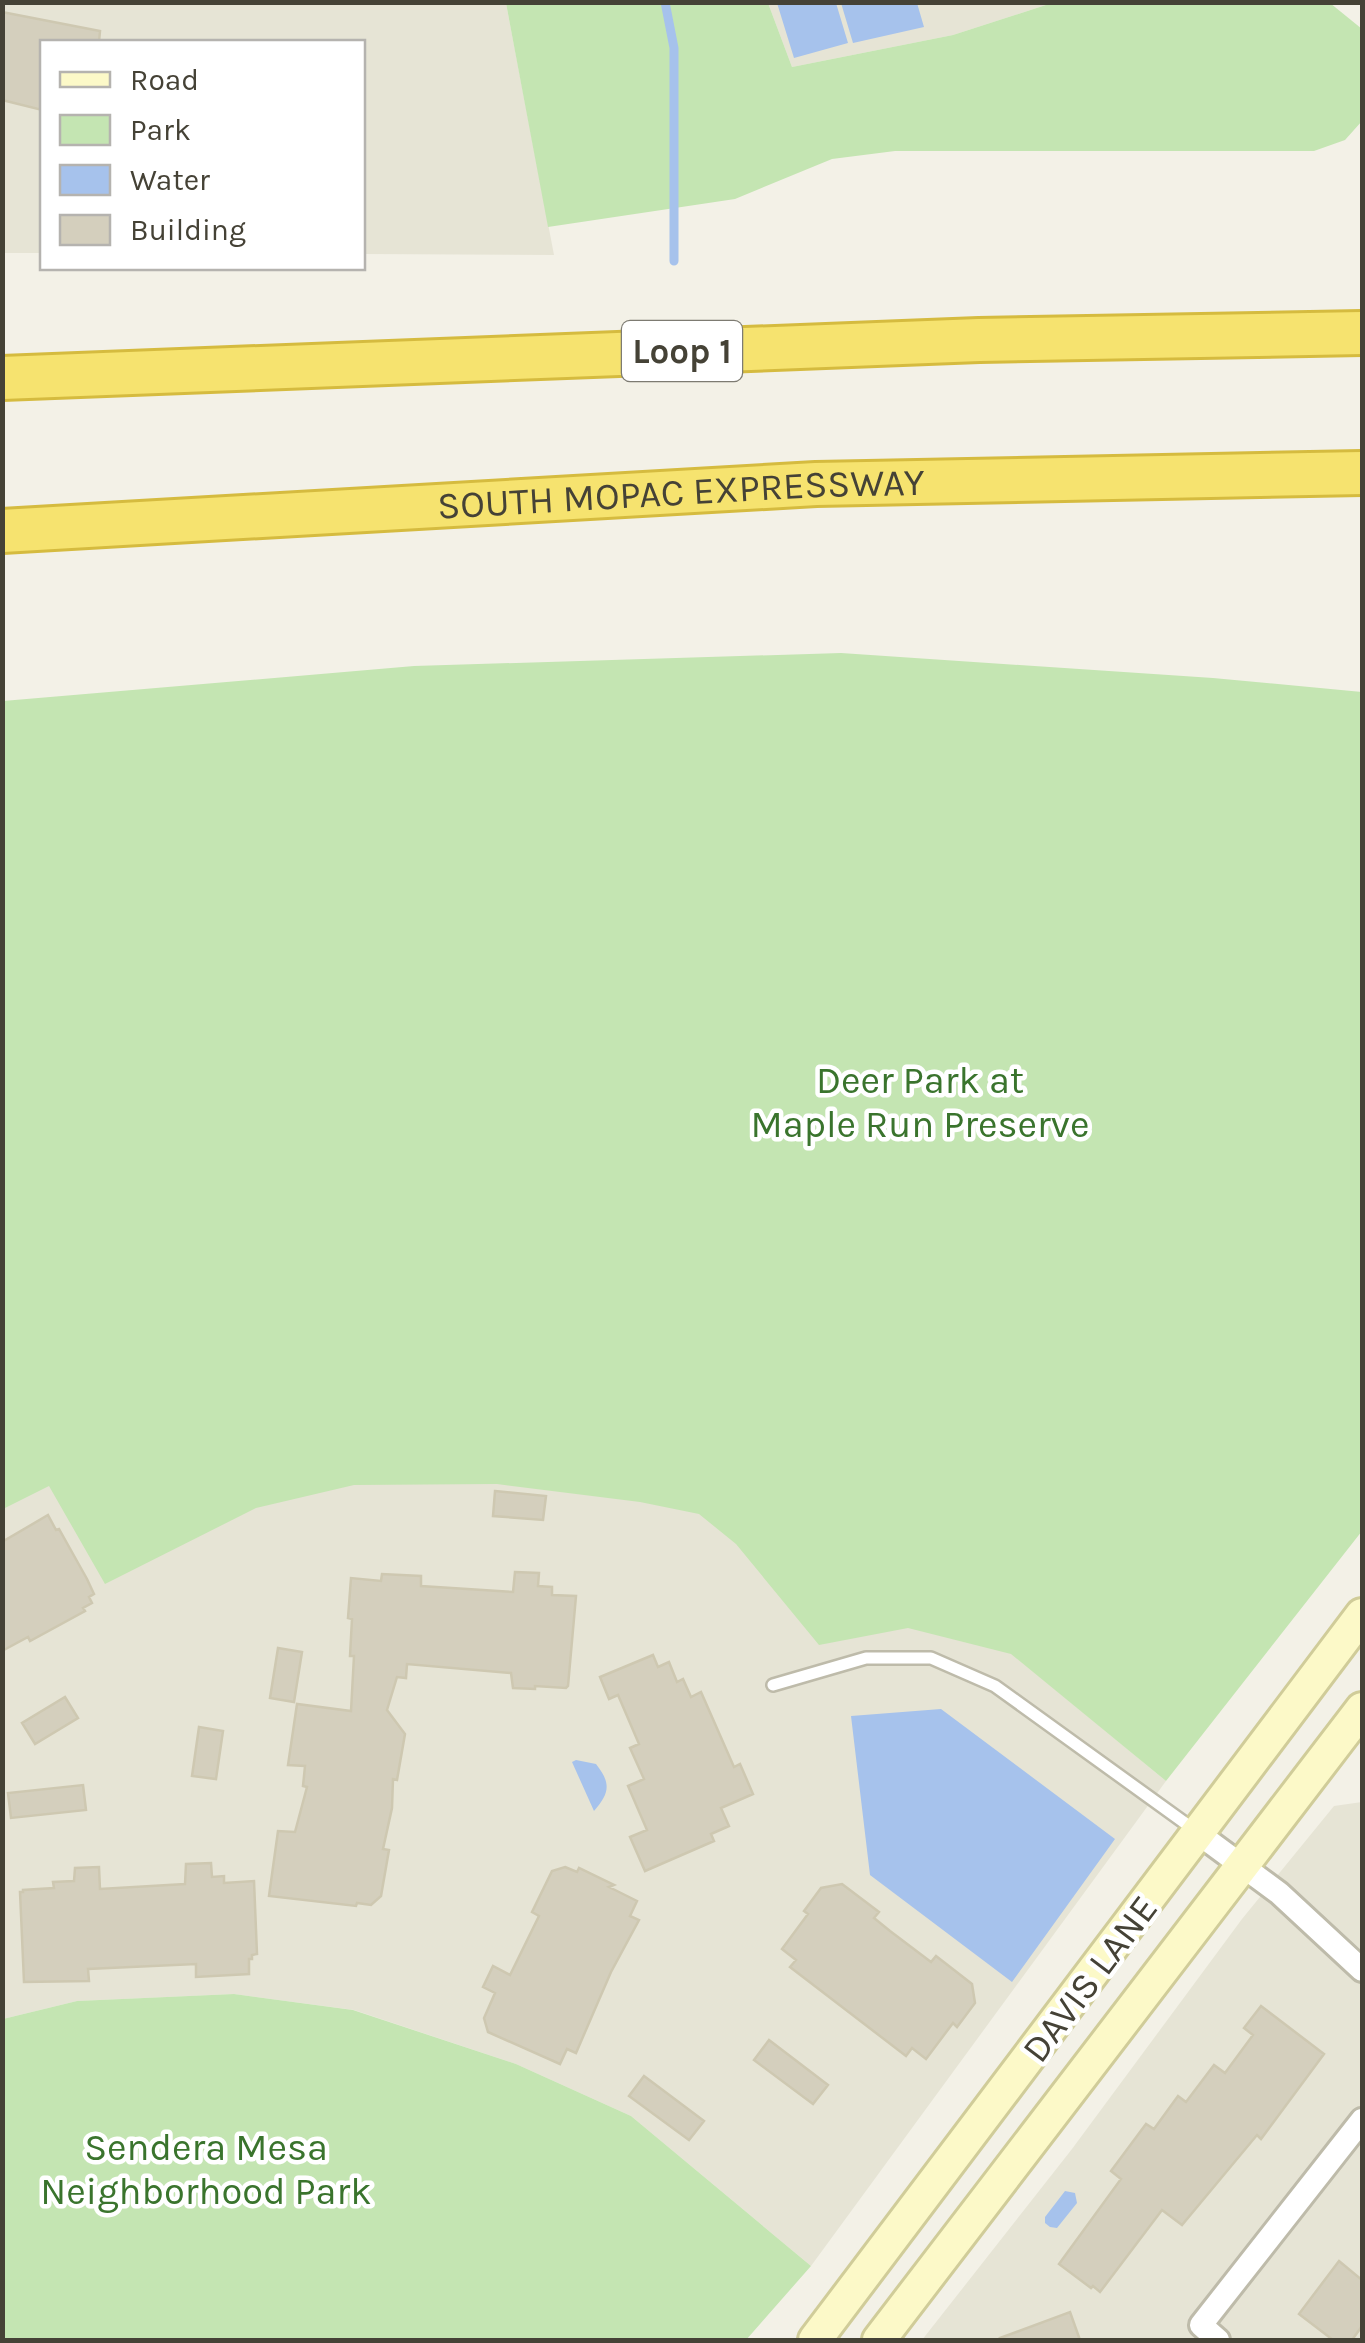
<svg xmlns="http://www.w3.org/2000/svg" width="1365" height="2343" viewBox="0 0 1365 2343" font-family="Karla,sans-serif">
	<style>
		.residential { fill: #e6e4d5 }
		.green { fill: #c4e5b2 }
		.water { fill: #a6c2ec }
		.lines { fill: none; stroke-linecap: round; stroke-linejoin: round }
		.stream { stroke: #a6c2ec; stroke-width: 9 }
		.building { fill: #d4cfbd; stroke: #cec8b1; stroke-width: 2.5 }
		.service-casing { stroke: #bebbaa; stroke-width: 16 }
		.minor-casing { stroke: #bebbaa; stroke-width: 28 }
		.secondary-casing { stroke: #d0cc99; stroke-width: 38 }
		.motorway-casing { stroke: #d5bb3f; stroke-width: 48 }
		.service { stroke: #fff; stroke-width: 11 }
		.minor { stroke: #fff; stroke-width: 22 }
		.secondary { stroke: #fcf9c8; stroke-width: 32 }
		.motorway { stroke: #f6e36f; stroke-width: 42 }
		.labels { text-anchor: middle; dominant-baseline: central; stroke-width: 9; stroke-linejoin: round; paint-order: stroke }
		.shield { fill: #fff; stroke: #7d7b72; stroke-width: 2.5 }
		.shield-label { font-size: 35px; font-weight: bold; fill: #454236 }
		.street-label { font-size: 38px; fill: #454236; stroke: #fff }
		.park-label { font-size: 38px; fill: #3a742d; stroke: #fff }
	</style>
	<rect width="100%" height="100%" fill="#f3f1e7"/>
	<path class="residential" d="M 3,3 L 506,3 L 554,255 L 363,254 L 362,42 L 42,42 L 42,253 L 3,253 Z
		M 768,3 L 1052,3 L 953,35 L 792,67 Z
		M 277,1458 L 666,1473 L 1012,1654 L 1166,1781 L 811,2266 L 631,2116 L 516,2064 L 354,2010 L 234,1994 L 77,2001 L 3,2019 L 2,1491 Z
		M 1362,1802 L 1362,2340 L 922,2340 L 1072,2149 L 1242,1919 L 1334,1806 Z"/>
	<path class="green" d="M 506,3 L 768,3 L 792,67 L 953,35 L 1052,3 L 1330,3 L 1362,29 L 1362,121 L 1345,140 L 1314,151 L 895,151 L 832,159 L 735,199 L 548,227 Z
		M 841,653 L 1213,678 L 1362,692 L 1362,1531 L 1166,1781 L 1011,1654 L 908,1628 L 819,1645 L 736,1544 L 699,1514 L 640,1502 L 497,1484 L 354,1485 L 256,1508 L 105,1584 L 49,1486 L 3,1509 L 3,701 L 414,666 Z
		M 234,1994 L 353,2010 L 516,2064 L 631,2116 L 811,2266 L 746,2340 L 3,2340 L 3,2019 L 77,2001 Z"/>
	<path class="water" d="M 777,3 L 836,3 L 848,43 L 794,58 Z
		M 841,3 L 917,3 L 924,27 L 853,43 Z
		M 941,1709 L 1115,1839 L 1012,1982 L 870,1875 L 851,1716 Z
		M 576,1760 L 596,1764 C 611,1783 610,1793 594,1811 L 572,1762 Z
		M 1065,2191 L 1075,2193 L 1077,2203 L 1057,2228 L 1050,2227 L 1045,2223 L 1045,2217 Z"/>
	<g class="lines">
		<path class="stream" d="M 665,2 L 674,48 L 674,261"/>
	</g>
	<path class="building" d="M 2,12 L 100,31 L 99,42 L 42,42 L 42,110 L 2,100 Z
		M 495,1491 L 546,1496 L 543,1520 L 493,1516 Z
		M 48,1515 L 56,1530 L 59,1529 L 87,1579 L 94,1594 L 89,1597 L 92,1603 L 83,1608 L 85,1611 L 30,1641 L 28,1637 L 2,1651 L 2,1542 Z
		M 515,1572 L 539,1573 L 538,1586 L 552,1587 L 552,1595 L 576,1596 L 568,1686 L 566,1688 L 535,1686 L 535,1689 L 513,1688 L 511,1673 L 407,1664 L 406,1678 L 397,1677 L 387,1710 L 405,1734 L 397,1780 L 393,1779 L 392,1808 L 383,1849 L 389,1850 L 381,1896 L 371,1905 L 357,1903 L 356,1906 L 269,1896 L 278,1831 L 295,1832 L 307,1787 L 303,1786 L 305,1766 L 288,1765 L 297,1704 L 351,1711 L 354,1656 L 350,1656 L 352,1619 L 348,1618 L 351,1578 L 381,1581 L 382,1574 L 421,1576 L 421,1586 L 513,1592 Z
		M 278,1648 L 302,1652 L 294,1702 L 270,1698 Z
		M 653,1655 L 658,1667 L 669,1662 L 677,1682 L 683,1679 L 691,1697 L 701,1692 L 734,1767 L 740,1764 L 753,1794 L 721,1808 L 729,1826 L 711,1834 L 714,1841 L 645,1871 L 630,1837 L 647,1830 L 628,1786 L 644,1779 L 630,1748 L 639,1744 L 618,1695 L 609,1699 L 600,1677 Z
		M 65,1697 L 78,1718 L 35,1744 L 22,1723 Z
		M 199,1727 L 223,1731 L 216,1779 L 192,1776 Z
		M 83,1785 L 86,1810 L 11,1818 L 8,1793 Z
		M 211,1863 L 212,1877 L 224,1876 L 224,1883 L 254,1881 L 257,1954 L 252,1955 L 252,1959 L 249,1959 L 249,1974 L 196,1977 L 196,1964 L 88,1969 L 89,1981 L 24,1982 L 20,1892 L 23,1892 L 23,1890 L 54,1888 L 53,1882 L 74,1881 L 75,1868 L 99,1867 L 100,1889 L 185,1884 L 186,1864 Z
		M 565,1867 L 577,1872 L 579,1868 L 614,1885 L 609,1887 L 637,1901 L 630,1916 L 639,1920 L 611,1972 L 576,2053 L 567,2049 L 560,2064 L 488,2032 L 484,2018 L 495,1993 L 483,1987 L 493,1966 L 510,1975 L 539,1916 L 532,1912 L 552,1871 Z
		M 842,1884 L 879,1912 L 874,1918 L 890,1931 L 931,1962 L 936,1956 L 972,1984 L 975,2003 L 957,2027 L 953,2023 L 926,2059 L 912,2048 L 906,2056 L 790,1967 L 796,1960 L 782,1949 L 808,1914 L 804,1911 L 821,1888 Z
		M 1261,2006 L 1324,2054 L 1261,2139 L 1257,2135 L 1182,2225 L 1162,2210 L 1100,2292 L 1093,2286 L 1091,2288 L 1059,2264 L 1121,2179 L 1111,2171 L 1146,2124 L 1154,2129 L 1178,2096 L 1186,2102 L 1214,2065 L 1225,2073 L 1253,2035 L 1244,2028 Z
		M 769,2040 L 828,2085 L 813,2104 L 754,2060 Z
		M 644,2076 L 704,2121 L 689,2140 L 629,2096 Z
		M 1339,2261 L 1362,2280 L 1362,2326 L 1352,2340 L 1333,2340 L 1299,2314 Z
		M 1070,2312 L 1080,2340 L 1001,2340 L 1000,2338 Z"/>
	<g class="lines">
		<defs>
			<path id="service" d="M 773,1685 L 866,1658 L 931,1658 L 995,1686 L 1196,1831"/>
			<path id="minor" d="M 1199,1834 L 1279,1893 L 1362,1970
				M 1218,2340 L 1201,2325 L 1362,2120"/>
			<path id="secondary" d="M 815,2340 L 1362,1615
				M 879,2340 L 1362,1709"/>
			<g id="motorway">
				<path d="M 2,378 L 979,340 L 1362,333"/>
				<path id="s1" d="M 2,531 L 816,484 L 1362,473"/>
			</g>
		</defs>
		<use href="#service" class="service-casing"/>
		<use href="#minor" class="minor-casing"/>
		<use href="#secondary" class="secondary-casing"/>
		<use href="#motorway" class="motorway-casing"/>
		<use href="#service" class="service"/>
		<use href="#minor" class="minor"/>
		<use href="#secondary" class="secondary"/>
		<use href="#motorway" class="motorway"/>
	</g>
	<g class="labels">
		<rect class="shield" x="622" y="321" width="120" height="60" rx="8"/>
		<g class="shield-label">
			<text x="682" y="351">Loop 1</text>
		</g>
		<g class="street-label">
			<text stroke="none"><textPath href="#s1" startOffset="680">SOUTH MOPAC EXPRESSWAY</textPath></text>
			<text transform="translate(1090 1979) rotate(-53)">DAVIS LANE</text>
		</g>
		<g class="park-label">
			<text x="920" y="1080">Deer Park at<tspan x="920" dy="44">Maple Run Preserve</tspan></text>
			<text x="206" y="2147">Sendera Mesa<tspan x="206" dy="44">Neighborhood Park</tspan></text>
		</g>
	</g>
	<rect width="1365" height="2343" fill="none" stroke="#454236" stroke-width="10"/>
	<rect x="40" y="40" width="325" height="230" fill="#ffffff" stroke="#b5b3af" stroke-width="2.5"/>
	<rect x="60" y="72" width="50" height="15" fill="#fcf9c8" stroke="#b5b3af" stroke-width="2.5"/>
	<text x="130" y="90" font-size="30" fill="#454236">Road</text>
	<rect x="60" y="115" width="50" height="30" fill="#c4e5b2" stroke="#b5b3af" stroke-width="2.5"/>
	<text x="130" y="140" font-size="30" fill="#454236">Park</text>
	<rect x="60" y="165" width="50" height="30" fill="#a6c2ec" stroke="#b5b3af" stroke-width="2.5"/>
	<text x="130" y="190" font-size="30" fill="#454236">Water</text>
	<rect x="60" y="215" width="50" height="30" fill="#d4cfbd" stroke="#b5b3af" stroke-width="2.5"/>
	<text x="130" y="240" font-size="30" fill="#454236">Building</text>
</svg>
